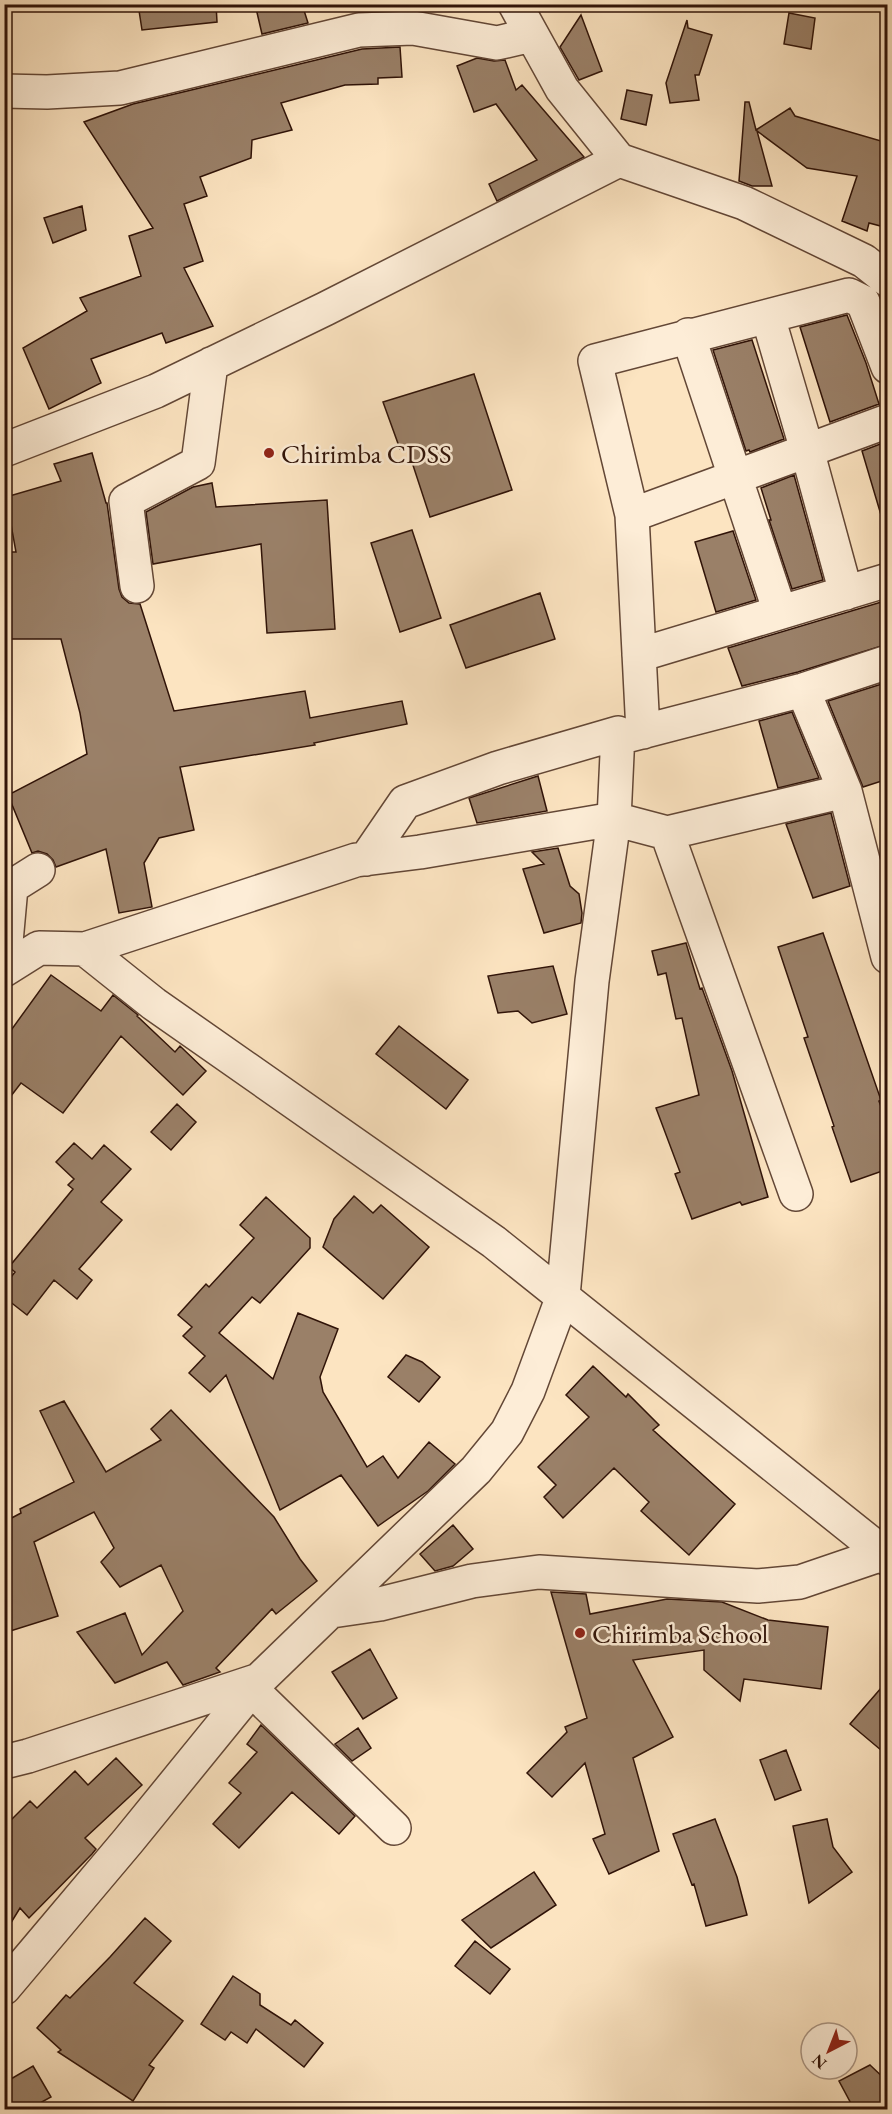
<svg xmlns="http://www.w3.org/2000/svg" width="892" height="2114" viewBox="0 0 892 2114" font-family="'EB Garamond',serif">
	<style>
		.building { fill: #9a8068; stroke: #301308; stroke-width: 1.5 }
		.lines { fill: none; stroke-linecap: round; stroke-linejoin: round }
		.minor-casing { stroke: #634736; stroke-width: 36 }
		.minor { stroke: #fdedd7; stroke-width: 33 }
		.poi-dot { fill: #8f2418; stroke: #fdedd7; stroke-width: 2 }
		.labels { text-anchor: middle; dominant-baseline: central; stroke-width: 5; stroke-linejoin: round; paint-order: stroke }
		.poi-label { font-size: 27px; fill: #301308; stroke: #fdedd7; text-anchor: start }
	</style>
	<rect width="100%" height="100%" fill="#fce4c1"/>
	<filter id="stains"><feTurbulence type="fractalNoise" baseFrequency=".00333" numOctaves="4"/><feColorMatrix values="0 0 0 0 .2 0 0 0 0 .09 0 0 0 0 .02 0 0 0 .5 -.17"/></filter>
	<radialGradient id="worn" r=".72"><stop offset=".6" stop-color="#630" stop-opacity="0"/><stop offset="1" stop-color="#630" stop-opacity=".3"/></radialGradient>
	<path class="building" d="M 138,4 L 216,4 L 217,22 L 142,30 Z
		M 255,4 L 302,4 L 308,23 L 262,34 Z
		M 789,13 L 815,18 L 811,49 L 784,44 Z
		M 581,15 L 602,71 L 579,80 L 560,47 Z
		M 687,20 L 688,28 L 712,35 L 699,75 L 695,75 L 699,100 L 670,103 L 666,83 Z
		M 400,47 L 402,77 L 378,78 L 378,84 L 345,85 L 281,103 L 292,130 L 252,140 L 251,158 L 200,177 L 207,196 L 184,204 L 203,261 L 184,268 L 213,326 L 166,343 L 162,333 L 91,359 L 101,383 L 49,409 L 23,348 L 87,311 L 80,298 L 141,276 L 129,236 L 153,228 L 84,122 L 133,104 L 362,49 Z
		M 477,58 L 494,61 L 505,60 L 516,90 L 522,85 L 584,157 L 497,201 L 489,184 L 537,160 L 496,104 L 474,112 L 457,66 Z
		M 627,90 L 652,95 L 646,125 L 621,119 Z
		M 745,102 L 749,102 L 756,130 L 790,108 L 795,116 L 888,143 L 888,228 L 869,223 L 867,231 L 842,221 L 857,176 L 807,168 L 757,131 L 772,186 L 752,186 L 739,181 Z
		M 82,206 L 86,230 L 53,243 L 44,218 Z
		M 847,315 L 866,363 L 879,404 L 830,422 L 800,327 Z
		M 752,340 L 784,439 L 750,452 L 749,450 L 746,451 L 713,350 Z
		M 474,374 L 512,490 L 430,517 L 407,447 L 400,449 L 383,402 Z
		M 888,441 L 888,514 L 881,515 L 862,451 Z
		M 92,453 L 106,503 L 107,503 L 119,589 L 122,597 L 129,603 L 140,604 L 174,711 L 305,691 L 310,718 L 402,701 L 407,724 L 314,743 L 315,745 L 180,767 L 194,830 L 159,838 L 144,863 L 152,907 L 119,913 L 106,849 L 56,867 L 53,860 L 47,854 L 38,851 L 32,853 L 8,795 L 87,754 L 80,713 L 61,639 L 4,639 L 4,552 L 16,552 L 6,497 L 61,481 L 54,464 Z
		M 794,475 L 823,580 L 792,589 L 769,520 L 771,520 L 761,488 Z
		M 212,483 L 216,507 L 327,500 L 335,629 L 267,633 L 261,544 L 153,564 L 146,512 L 193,487 Z
		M 412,530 L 441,618 L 400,632 L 371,543 Z
		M 733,531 L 756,600 L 716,612 L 695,542 Z
		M 540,593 L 555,639 L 466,668 L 450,625 Z
		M 888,600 L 888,644 L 798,672 L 742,686 L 728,648 Z
		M 888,682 L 888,779 L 863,787 L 828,701 Z
		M 792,712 L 819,778 L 778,788 L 759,721 Z
		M 538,776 L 547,811 L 477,823 L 469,798 Z
		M 831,813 L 850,886 L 813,898 L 786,824 Z
		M 558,848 L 570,886 L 579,894 L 582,913 L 581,923 L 544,933 L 523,869 L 544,864 L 532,852 Z
		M 823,933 L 881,1100 L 879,1101 L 888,1125 L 888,1169 L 851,1182 L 832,1127 L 834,1126 L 804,1038 L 808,1037 L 778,947 Z
		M 686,943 L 700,989 L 702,988 L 732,1071 L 768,1197 L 742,1205 L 740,1202 L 692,1219 L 675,1174 L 680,1172 L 656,1108 L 699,1095 L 682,1018 L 676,1019 L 666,973 L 658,975 L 652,951 Z
		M 553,966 L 567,1014 L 532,1023 L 518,1011 L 498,1013 L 488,976 Z
		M 51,975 L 101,1011 L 113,995 L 138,1015 L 137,1016 L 175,1052 L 180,1046 L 206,1071 L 183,1095 L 121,1036 L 63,1113 L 21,1083 L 4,1105 L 4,1040 Z
		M 399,1026 L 468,1080 L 446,1109 L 376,1054 Z
		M 177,1104 L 196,1122 L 171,1150 L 151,1132 Z
		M 74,1143 L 92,1159 L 104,1145 L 131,1169 L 101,1202 L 122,1220 L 79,1269 L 92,1280 L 77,1299 L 54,1280 L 27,1315 L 4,1297 L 4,1286 L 15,1272 L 9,1267 L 73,1189 L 68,1185 L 74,1179 L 56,1162 Z
		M 354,1196 L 373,1213 L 381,1205 L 429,1247 L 383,1299 L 323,1247 L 334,1219 Z
		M 266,1197 L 310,1238 L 310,1248 L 260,1303 L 252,1297 L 219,1333 L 273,1379 L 298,1313 L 338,1329 L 320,1377 L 323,1392 L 367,1467 L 383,1456 L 398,1478 L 429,1442 L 455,1464 L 428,1491 L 378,1526 L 341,1475 L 280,1510 L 226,1375 L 210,1392 L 189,1373 L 205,1356 L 183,1336 L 192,1327 L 178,1315 L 206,1284 L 209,1287 L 254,1238 L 240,1225 Z
		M 406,1355 L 422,1362 L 440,1377 L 419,1402 L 388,1377 Z
		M 593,1366 L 626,1397 L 628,1394 L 659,1425 L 653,1430 L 735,1504 L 689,1555 L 641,1511 L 649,1502 L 614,1468 L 563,1518 L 544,1497 L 556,1485 L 538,1467 L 589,1417 L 566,1395 Z
		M 64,1401 L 106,1472 L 161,1440 L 151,1429 L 171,1410 L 274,1517 L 300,1559 L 317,1581 L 276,1614 L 272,1609 L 216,1668 L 220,1672 L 183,1685 L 167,1662 L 115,1683 L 77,1632 L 125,1613 L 142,1655 L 183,1611 L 161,1565 L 120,1587 L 101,1562 L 114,1548 L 94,1512 L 34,1542 L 58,1616 L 4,1633 L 4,1522 L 21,1513 L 20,1509 L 74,1482 L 40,1411 Z
		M 453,1525 L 473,1549 L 453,1566 L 435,1571 L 420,1554 Z
		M 551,1592 L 586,1594 L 590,1614 L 667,1599 L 722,1602 L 768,1620 L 828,1627 L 821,1689 L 744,1679 L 740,1701 L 704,1670 L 704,1650 L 633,1660 L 673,1737 L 633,1758 L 659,1851 L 609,1874 L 593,1839 L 605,1834 L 585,1763 L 552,1797 L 527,1773 L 567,1732 L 565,1727 L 587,1718 Z
		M 370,1649 L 397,1698 L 363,1719 L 332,1672 Z
		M 888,1680 L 888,1756 L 850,1724 Z
		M 261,1725 L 355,1816 L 339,1834 L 292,1792 L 239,1848 L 213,1824 L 241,1793 L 229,1783 L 257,1752 L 247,1744 Z
		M 358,1728 L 371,1748 L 352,1761 L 335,1744 Z
		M 786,1750 L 801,1790 L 775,1800 L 760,1760 Z
		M 116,1758 L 142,1785 L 85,1838 L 96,1849 L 92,1854 L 29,1918 L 20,1908 L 4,1934 L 4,1827 L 30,1801 L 37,1808 L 75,1771 L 88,1785 Z
		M 715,1819 L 737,1877 L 747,1915 L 706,1926 L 694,1884 L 692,1885 L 673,1834 Z
		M 827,1819 L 833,1847 L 852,1872 L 809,1903 L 793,1826 Z
		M 534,1872 L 556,1905 L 491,1948 L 462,1920 Z
		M 145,1918 L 171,1941 L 134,1983 L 183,2021 L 149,2065 L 154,2068 L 133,2101 L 58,2052 L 61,2050 L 37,2028 L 66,1995 L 70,1998 L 110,1957 Z
		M 475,1941 L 510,1969 L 490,1994 L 455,1966 Z
		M 233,1976 L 260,1994 L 260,2005 L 291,2025 L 295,2020 L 323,2043 L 304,2067 L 256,2029 L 247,2043 L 231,2032 L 225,2040 L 201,2024 Z
		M 870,2065 L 888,2082 L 888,2109 L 854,2109 L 839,2081 Z
		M 33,2066 L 51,2097 L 29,2109 L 4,2109 L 4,2083 Z"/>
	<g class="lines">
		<defs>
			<path id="minor" d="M 515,4 L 562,89 L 619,160 L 744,203 L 864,261 L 888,280
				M 4,91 L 47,92 L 120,88 L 359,30 L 413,28 L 497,43 L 532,35
				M 768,317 L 807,450 L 846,593
				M 688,335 L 780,612
				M 4,450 L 156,391 L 325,309 L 619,160
				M 632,515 L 595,361 L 849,295 L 863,302 L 888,367
				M 137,586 L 126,501 L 198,463 L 211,364
				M 639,655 L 888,580
				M 803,690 L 845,791 L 888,957
				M 643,732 L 632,515 L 888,421
				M 622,737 L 803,690 L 888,662
				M 85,949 L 356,860 L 420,852 L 614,819 L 667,833
				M 4,964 L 11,887 L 38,870
				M 4,970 L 39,948 L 85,949 L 154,1004 L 494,1242 L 883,1553 L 888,1559
				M 796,1194 L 667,833 L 845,791
				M 332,1611 L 380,1604 L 472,1581 L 539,1572 L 758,1586 L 800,1582 L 888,1552
				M 251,1689 L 394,1828
				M 4,1762 L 28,1756 L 259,1680
				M 4,1988 L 128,1841 L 259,1680 L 476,1470 L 507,1432 L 528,1391 L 563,1296 L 592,981 L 614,819 L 618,733 L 498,768 L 405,802 L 366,859"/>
		</defs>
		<use href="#minor" class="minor-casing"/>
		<use href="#minor" class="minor"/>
	</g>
	<g class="poi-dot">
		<circle cx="269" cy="453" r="6"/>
		<circle cx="580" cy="1633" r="6"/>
	</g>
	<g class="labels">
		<g class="poi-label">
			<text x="281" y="453">Chirimba CDSS</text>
			<text x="592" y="1633">Chirimba School</text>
		</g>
	</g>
	<rect width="892" height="2114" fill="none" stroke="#fce4c1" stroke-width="24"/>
	<rect x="6" y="6" width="880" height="2102" fill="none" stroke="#301308" stroke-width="3"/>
	<rect x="12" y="12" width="868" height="2090" fill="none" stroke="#301308" stroke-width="1.5"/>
	<g transform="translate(829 2051) rotate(222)"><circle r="28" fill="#fdedd7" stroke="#ab9684" stroke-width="1.5"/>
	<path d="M0-4.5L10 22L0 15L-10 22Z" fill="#8f2418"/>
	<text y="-9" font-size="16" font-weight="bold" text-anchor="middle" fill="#301308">N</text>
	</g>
	<rect width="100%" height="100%" filter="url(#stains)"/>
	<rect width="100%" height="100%" fill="url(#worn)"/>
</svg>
